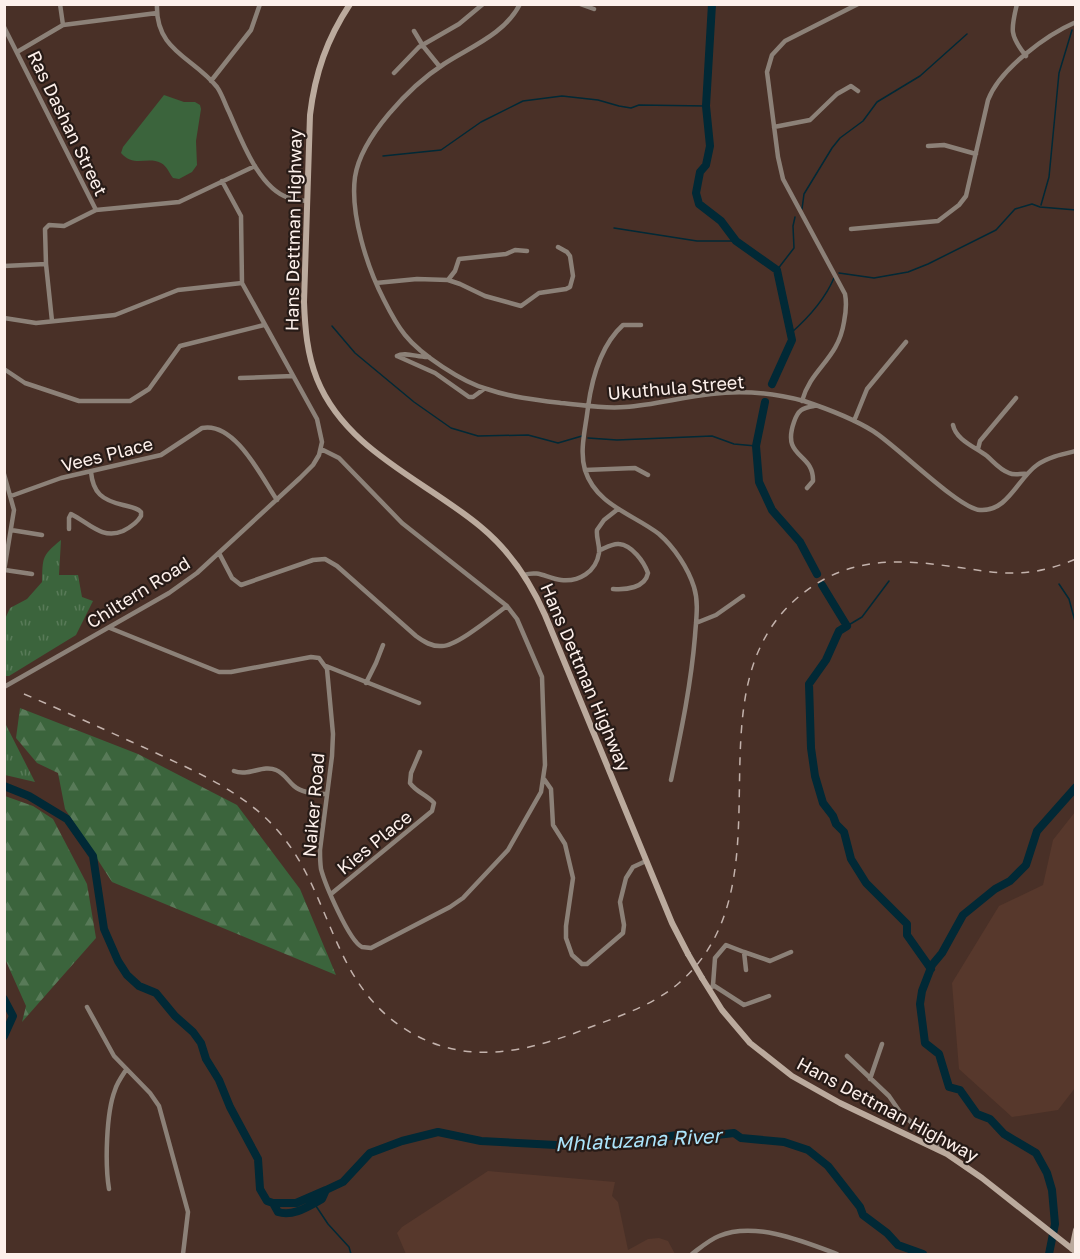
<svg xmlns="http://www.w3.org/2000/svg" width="1080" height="1259" viewBox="0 0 1080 1259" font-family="'Golos Text',sans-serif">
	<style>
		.built { fill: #57382c }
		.grass { fill: url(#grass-tufts) }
		.forest { fill: url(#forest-firs) }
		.green { fill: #3b643c }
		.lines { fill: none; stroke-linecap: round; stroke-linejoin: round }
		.stream { stroke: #012936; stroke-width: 1.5 }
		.river { stroke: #012936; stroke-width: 8 }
		.street { stroke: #8c8178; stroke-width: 4.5 }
		.secondary { stroke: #bbaa9d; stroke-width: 6 }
		.rail { stroke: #c3b2ac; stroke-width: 1.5; stroke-dasharray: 8 8; stroke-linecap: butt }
		.secondary-bridge { stroke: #bbaa9d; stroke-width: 6 }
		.labels { text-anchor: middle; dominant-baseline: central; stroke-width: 4.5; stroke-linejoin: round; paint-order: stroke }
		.street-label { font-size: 18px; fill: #fdf0eb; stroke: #271b17 }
		.water-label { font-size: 20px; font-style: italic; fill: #abe4fb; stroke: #271b17 }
	</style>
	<defs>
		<pattern id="grass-tufts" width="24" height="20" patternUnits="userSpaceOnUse" patternTransform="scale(1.5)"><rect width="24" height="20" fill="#3b643c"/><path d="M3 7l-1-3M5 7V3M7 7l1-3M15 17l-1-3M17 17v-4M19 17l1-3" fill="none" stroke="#587a58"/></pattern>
		<pattern id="forest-firs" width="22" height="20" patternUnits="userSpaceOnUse" patternTransform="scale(1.5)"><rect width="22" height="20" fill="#3b643c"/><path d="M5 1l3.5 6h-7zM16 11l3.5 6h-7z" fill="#587a58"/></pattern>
	</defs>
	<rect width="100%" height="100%" fill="#493027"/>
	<path class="built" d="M 1075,812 L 1075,1088 L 1058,1110 L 1012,1117 L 959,1069 L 952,983 L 999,906 L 1043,885 L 1053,840 Z
		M 488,1171 L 615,1182 L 612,1196 L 618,1202 L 628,1250 L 648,1239 L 659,1238 L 668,1241 L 675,1254 L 406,1254 L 397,1233 L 402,1227 Z"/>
	<path class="grass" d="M 61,540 L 59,575 L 78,575 L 82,597 L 93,601 L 76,635 L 9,676 L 5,676 L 5,619 L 10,608 L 27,599 L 42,582 C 43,558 41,556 61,540 Z
		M 5,723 L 35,782 L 5,775 Z"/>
	<path class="forest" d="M 20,708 L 138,754 L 237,805 L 300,889 L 336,975 L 112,882 L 65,809 L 58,773 L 37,763 L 16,738 Z
		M 5,796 L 33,806 L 53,819 L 87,884 L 96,938 L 22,1022 L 26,1006 L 5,959 Z"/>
	<path class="green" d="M 164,95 L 184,102 L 195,102 L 200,105 L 201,109 L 196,141 L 197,165 L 192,172 L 179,179 L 173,178 C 169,173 167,166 161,163 C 147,156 134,168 121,153 L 123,147 Z"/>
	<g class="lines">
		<path class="stream" d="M 383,156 L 441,150 L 481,122 L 523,101 L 562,96 L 598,100 L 619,106 L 631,108 L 639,105 L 706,106
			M 1041,205 L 1049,177 L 1059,73 L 1072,30
			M 802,209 L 804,194 L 832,148 L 840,138 L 863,121 L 877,102 L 920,76 L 967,34
			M 614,228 L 697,241 L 736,241
			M 777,270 L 794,248 L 793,226 L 795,217
			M 839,273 L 874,278 L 908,272 L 928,264 L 996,230 L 1015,209 L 1032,204 L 1040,207 L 1076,210
			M 332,326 L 355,353 L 414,402 L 451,428 L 478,436 L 528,435 L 558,443 L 582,436
			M 791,333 C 808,318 825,299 834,278
			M 588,438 L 617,440 L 712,436 L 734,444 L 756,446
			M 1059,584 L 1069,599 L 1076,625
			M 847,626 L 862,617 L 889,581
			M 314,1203 L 328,1224 L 349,1247 L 351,1254
			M 1052,1254 L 1055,1254"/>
		<path class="river" d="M 712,4 L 706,106 L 710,146 L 706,165 L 700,172 L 696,193 L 699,204 L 721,221 L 736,241 L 777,270 L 792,340 L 772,384
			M 765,402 L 756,446 L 759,482 L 772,510 L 800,542 L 817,574
			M 822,585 L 847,626 L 839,631 L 826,660 L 809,684 L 811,748 L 815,776 L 823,803 L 833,816 L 836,824 L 844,832 L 851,859 L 866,883 L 907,924 L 907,935 L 931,969
			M 4,786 L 29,796 L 67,819 L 93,856 L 104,929 L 118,961 L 127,975 L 139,986 L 156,993 L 175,1016 L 193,1032 L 201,1043 L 206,1059 L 219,1080 L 230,1107 L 258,1159 L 260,1189 L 267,1201 L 273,1203 L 278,1212 C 293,1217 309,1206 322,1199 L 326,1190 L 343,1182 L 370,1153 L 402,1141 L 438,1132 L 481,1141 L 575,1146 L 610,1142 L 628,1143 L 677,1135 L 699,1137 L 734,1133 L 741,1138 L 784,1142 L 808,1150 L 828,1166 L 860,1207 L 863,1215 L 887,1233 L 898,1245 L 923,1254
			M 4,999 L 13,1016 L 4,1036
			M 273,1203 L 296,1203 L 326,1190
			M 1049,1254 L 1055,1224 L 1052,1190 L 1047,1173 L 1036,1153 L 1004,1134 L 990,1119 L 977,1114 L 960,1090 L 949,1087 L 939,1054 L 925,1043 L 920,1004 L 922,991 L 932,965 L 942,953 L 963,915 L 995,889 L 1010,881 L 1026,865 L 1037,831 L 1076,787"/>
		<path class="street" d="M 60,4 L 63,25
			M 157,4 C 155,51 193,57 217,87 C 222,94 225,104 229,112 C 241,139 259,189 289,198 C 294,200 301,200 307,201
			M 520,4 C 505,34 470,47 444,64 C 410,86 361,137 355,177 C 350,214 367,267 384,300 C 390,312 396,324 405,335 C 421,355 462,382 487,389 C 510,397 536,400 561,403 C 583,405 603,409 625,407 C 654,405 682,397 711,394 C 741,390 774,393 804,401 C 828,409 852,418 873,431 C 897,446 959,509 980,510 C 1008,512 1018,478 1037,465 C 1048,457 1063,454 1076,451
			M 580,4 L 594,9
			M 1017,4 C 1011,29 1009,35 1026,56
			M 4,27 L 96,210 L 179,202 L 255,166
			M 414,31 L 423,46 L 440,67
			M 17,52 L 63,25 L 157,13
			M 394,73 L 419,47 L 459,24 L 483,4
			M 211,81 L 251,30 L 260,4
			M 774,127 L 810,120 L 837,94 L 851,86 L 858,91
			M 928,146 L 944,145 L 976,154
			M 851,229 L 938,221 L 959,205 L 966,196 L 988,100 C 1000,69 1046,35 1076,22
			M 4,266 L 46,264
			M 448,280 L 455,271 L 459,259 L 506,254 L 515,250 L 527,251
			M 376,283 L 417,279 L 448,280 L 460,284 L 485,296 L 521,306 L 539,293 L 566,289 L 570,287 L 573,276 L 570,256 L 567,252 L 558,247
			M 4,318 L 36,323 L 115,315 L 178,290 L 242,283
			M 52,321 L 46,264 L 45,229 L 49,225 L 64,226 L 96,210
			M 641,325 L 623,325 C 601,345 592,378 588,407 C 586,427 579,450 585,470 C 596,505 633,514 659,534 C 674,547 688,568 694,587 C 699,603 696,620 695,636 C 691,685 681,732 671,780
			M 397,356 L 435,373 L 469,397 L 473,397 L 484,389
			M 397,356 C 405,351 419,358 429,357
			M 4,369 L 25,383 L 79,401 L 130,401 L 149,389 L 180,346 L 264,325
			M 240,378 L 293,376
			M 802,401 C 811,368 838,360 844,322 C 846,312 847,304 845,294 L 783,179 L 778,157 L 767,72 L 772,55 L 785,41 L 858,4
			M 854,421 L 867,389 L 906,342
			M 953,425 C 956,440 975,447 987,456 C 994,462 999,469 1009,473 C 1015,476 1021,473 1027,474
			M 978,449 L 980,441 L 1016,398
			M 585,470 L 635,468 L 648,475
			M 4,474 L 14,510 L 4,571
			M 807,488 L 813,481 C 814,452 781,459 794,422 C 798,410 802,408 814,406
			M 11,496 L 61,478 L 161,455 L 202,428 C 235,421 262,478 277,500
			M 69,529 L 69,518 L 71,514 C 89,523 102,540 123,531 C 131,527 137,523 141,516 L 141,512 C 136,507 130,507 123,505 C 102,500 93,493 91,472
			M 11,530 L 42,535
			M 600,550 C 605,548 613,543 619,544 C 632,545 644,562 648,573 C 645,588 626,590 613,589
			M 219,553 L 232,578 L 241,585 L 313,560 L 325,559 L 337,566 L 416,636 C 424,642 432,647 442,646 C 457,646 493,616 507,606
			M 5,570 L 32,574
			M 524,575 C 539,570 546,578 561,580 C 579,582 596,572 599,553 C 600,545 596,538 597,530 L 604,520 L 618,509
			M 696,623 L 716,615 L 743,596
			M 110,628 L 219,672 L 231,672 L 311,657 L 319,658 L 327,669 L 333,734 L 332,756 L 320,850 C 320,856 320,862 321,869 C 325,884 349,941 362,947 L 371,948 L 450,907 L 463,898 L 508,850 L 541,792 L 545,765 L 542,677 L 517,619 L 507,606 L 402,523 L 339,458 L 321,449
			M 326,666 L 419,703
			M 366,683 L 376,663 L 383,645
			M 4,687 L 169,593 L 197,573 L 300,478 L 313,465 L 319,455 L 322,442 L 317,419 L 242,283 L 241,216 L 222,181
			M 234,771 C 248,777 263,764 276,770 C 284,773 288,781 294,786 C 302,793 315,794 326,794
			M 544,779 L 551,789 L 553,825 L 565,844 L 573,878 L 566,926 L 566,938 L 572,955 L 582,964 L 587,964 L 623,933 L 624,925 L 620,902 L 626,878 L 633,867 L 646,861
			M 331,894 L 432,811 L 434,803 C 427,795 416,792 410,783 L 411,773 L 420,752
			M 744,952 L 770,961 L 791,952
			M 713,985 L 715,958 L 726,945 L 744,952 L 746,970
			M 712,987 L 713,985 L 744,1005 L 769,996
			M 87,1007 L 114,1056 L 150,1093 L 159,1106 L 188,1212 L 183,1254
			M 847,1056 L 889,1096 L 900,1112 L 943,1151
			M 870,1079 L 882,1044
			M 109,1189 C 105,1165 106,1113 115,1090 C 117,1083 122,1076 126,1070
			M 692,1254 C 700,1248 709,1240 719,1236 C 754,1221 803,1241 837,1254"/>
		<path class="secondary" d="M 350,4 C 327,39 315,73 310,115 L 304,302 C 305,328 307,354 317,379 C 346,451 425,480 481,527 C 510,551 530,581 545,615 L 672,923 L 688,954
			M 702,978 L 722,1010 L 750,1043 L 792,1076 L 840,1103 L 947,1154 L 982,1178 L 1076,1252
			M 1072,1249 L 1076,1230"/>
		<path class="rail" d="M 24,694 C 64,711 103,729 143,747 C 192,770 243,790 279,832 C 336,899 330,992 419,1037 C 471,1063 523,1052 575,1033 C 610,1019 650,1008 679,983 C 794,883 686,696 796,599 C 844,557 895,558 955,567 C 973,569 990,573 1008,573 C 1032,574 1054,568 1076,559"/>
		<path class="secondary-bridge" d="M 688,954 L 702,978"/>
	</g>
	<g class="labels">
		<g class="street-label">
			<text transform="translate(68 123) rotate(64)">Ras Dashan Street</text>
			<text transform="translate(293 230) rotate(-89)">Hans Dettman Highway</text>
			<text transform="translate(676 387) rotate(-5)">Ukuthula Street</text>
			<text transform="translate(107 454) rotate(-14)">Vees Place</text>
			<text transform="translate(138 592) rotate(-32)">Chiltern Road</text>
			<text transform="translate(586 677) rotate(67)">Hans Dettman Highway</text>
			<text transform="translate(313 805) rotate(-85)">Naiker Road</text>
			<text transform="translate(374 842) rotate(-39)">Kies Place</text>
			<text transform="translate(888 1109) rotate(28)">Hans Dettman Highway</text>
		</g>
		<g class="water-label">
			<text transform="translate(638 1139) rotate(-3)">Mhlatuzana River</text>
		</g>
	</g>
	<rect width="1080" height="1259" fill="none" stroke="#fdf0eb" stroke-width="12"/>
</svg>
